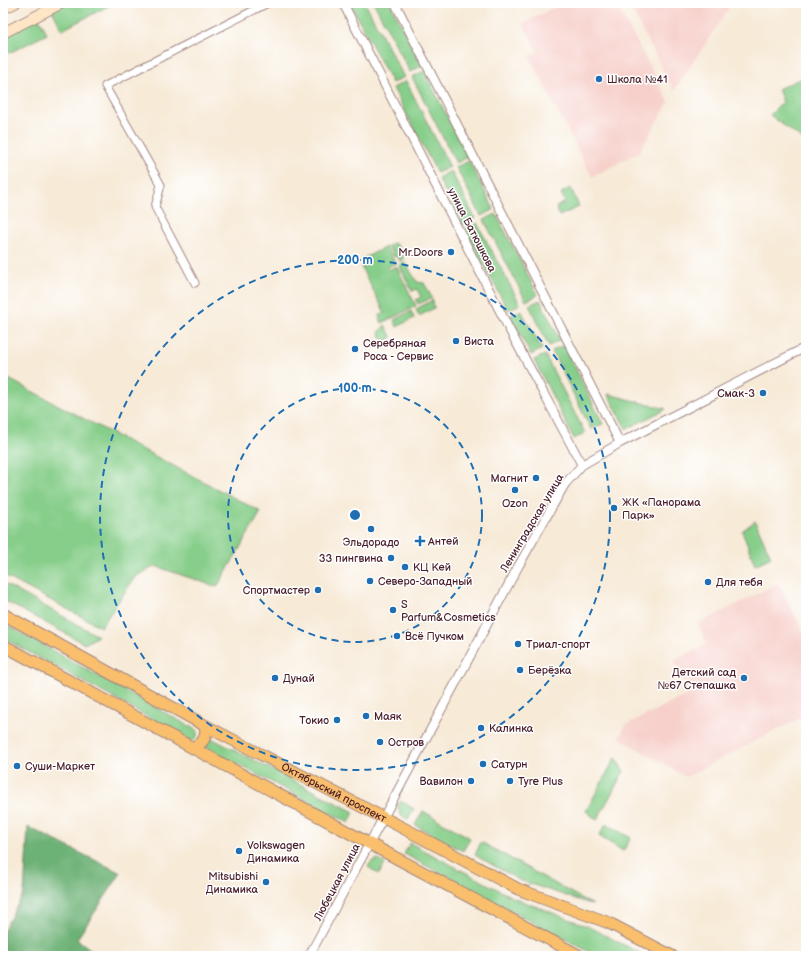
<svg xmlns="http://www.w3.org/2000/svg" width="809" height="959" viewBox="0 0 809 959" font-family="'Balsamiq Sans',sans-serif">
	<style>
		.built { fill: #f7d0cb }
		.green { fill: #86ce89; stroke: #68765a }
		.forest { fill: #6cb175; stroke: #5b6850 }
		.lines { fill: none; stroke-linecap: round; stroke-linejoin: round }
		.minor-casing { stroke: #a08481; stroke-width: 9 }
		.tertiary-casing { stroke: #a08481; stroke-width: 10 }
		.secondary-casing { stroke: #a08481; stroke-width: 12 }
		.primary-casing { stroke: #a08481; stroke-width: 13 }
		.minor { stroke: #fff; stroke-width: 7 }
		.tertiary { stroke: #fff; stroke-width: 8 }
		.secondary { stroke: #fde5c5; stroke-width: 10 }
		.primary { stroke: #f9bf6d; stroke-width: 11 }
		.ring { fill: none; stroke: #1f6fb2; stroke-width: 2; stroke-dasharray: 7 5 }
		.poi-dot { fill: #1f6fb2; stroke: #fff; stroke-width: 1.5 }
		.labels { text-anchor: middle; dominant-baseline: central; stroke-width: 3; stroke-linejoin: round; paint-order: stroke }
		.poi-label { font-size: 11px; fill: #4a1f2b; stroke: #fff; text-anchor: start }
		.street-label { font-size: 11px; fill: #4a1f2b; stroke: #fff }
		.centre { fill: #1f6fb2; stroke: #fff; stroke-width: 2 }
		.ring-label { font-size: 12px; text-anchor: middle; font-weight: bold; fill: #1f6fb2; stroke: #fff; stroke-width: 3; stroke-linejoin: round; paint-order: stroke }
	</style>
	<rect width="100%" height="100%" fill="#fff"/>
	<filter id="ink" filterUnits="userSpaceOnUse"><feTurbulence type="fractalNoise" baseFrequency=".025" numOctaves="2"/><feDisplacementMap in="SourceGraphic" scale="8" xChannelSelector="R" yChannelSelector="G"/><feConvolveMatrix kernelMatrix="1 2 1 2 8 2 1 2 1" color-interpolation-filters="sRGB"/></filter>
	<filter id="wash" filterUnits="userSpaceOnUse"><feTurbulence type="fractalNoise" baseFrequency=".012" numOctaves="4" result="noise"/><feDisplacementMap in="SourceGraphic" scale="16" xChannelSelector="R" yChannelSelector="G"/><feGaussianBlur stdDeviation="0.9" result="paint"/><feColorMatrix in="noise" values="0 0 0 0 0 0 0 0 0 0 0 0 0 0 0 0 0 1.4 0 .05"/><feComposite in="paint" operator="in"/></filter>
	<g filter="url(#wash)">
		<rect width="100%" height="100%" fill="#f7ead7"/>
		<path class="built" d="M 562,3 L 616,3 L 669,102 L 639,152 L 592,177 L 529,56 L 538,51 L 523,24 Z
			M 628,3 L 732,3 L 674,91 Z
			M 778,583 L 806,636 L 806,715 L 686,777 L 619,738 L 626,725 L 690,693 L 674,660 L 707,644 L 698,624 Z"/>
		<path class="green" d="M 61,3 L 114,3 L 62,30 L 51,8 Z
			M 350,3 L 365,3 L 404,77 L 392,83 Z
			M 374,3 L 390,3 L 422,66 L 410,72 Z
			M 38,16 L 47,34 L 3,56 L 3,33 Z
			M 424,71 L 468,157 L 456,163 L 412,77 Z
			M 806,76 L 806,142 L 770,115 L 783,102 L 778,89 Z
			M 406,81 L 450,167 L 437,173 L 393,88 Z
			M 469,161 L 494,209 L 481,216 L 456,167 Z
			M 451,171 L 475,218 L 463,225 L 438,178 Z
			M 571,188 L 579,207 L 559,216 L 556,207 L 565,202 L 561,193 Z
			M 496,214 L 538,295 L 526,301 L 484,220 Z
			M 477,223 L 520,304 L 508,310 L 465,229 Z
			M 393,243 L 397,245 L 404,259 L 400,261 L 397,256 L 394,257 L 388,246 Z
			M 386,247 L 395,263 L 388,267 L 389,270 L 396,266 L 416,306 L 382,323 L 379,316 L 385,313 L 361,267 L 365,265 L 362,259 Z
			M 405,262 L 417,282 L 424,283 L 432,298 L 418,304 L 416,300 L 421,297 L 417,289 L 412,291 L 399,265 Z
			M 433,300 L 434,308 L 419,316 L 416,309 Z
			M 540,300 L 560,340 L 549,346 L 529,305 Z
			M 521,310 L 542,349 L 531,355 L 510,316 Z
			M 411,311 L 414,318 L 397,327 L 394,320 Z
			M 385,325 L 392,338 L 386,341 L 382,339 L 379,333 Z
			M 564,345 L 603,424 L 591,429 L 552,351 Z
			M 545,355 L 585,433 L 574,439 L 534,360 Z
			M 3,376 L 261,512 L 217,587 L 155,566 L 135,577 L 101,627 L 3,575 Z
			M 608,394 L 666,409 L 626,429 Z
			M 755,521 L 771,557 L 755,565 L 742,531 Z
			M 3,583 L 98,636 L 85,644 L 3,600 Z
			M 3,623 L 198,731 L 196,739 L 192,741 L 3,638 Z
			M 211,738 L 354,812 L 349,823 L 205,747 Z
			M 615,758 L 624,771 L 597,820 L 586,811 Z
			M 401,801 L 414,809 L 408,819 L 400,815 L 398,806 Z
			M 423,811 L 470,838 L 463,851 L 415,825 Z
			M 606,824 L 631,838 L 623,851 L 599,836 Z
			M 481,842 L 593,905 L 519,880 L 475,855 Z
			M 410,843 L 514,898 L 587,926 L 646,956 L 597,956 L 404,854 Z
			M 378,859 L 385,864 L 379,874 L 368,867 L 371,862 Z"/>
		<path class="forest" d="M 28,827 L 121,873 L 77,939 L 99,956 L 3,956 L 3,931 L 24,893 Z"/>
	</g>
	<g filter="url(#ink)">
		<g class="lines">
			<defs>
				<path id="minor" d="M 195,283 L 155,207 L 161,185 L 105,86 L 268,3"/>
				<path id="tertiary" d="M 343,3 L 509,329 L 582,465
					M 395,3 L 620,443
					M 309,956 L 519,565 L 565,484 L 582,465 L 620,443 L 806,347"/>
				<path id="secondary" d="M 3,9 L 15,3
					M 3,33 L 62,3"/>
				<g id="primary">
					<path id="s1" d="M 3,614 L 206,726 L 407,830 L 518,889 L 609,923 L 672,956"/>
					<path d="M 3,645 L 370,844 L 580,956"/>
					<path d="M 193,747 C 204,743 206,738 206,726"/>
				</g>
			</defs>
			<use href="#minor" class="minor-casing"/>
			<use href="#tertiary" class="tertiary-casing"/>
			<use href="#secondary" class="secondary-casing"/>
			<use href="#primary" class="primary-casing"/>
			<use href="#minor" class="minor"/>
			<use href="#tertiary" class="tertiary"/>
			<use href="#secondary" class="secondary"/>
			<use href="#primary" class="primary"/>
		</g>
	</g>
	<g class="ring">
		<circle cx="355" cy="515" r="127"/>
		<circle cx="355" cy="515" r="255"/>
	</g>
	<g class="poi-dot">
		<circle cx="599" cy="79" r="4"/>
		<circle cx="451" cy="252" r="4"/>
		<circle cx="456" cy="341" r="4"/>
		<circle cx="355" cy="349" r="4"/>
		<circle cx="763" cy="393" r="4"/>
		<circle cx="536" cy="478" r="4"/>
		<circle cx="515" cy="490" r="4"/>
		<circle cx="614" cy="508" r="4"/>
		<circle cx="371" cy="529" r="4"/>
		<path d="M418 535h4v4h4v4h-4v4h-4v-4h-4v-4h4z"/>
		<circle cx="391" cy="558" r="4"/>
		<circle cx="405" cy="567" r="4"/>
		<circle cx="370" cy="581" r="4"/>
		<circle cx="708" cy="582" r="4"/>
		<circle cx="318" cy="590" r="4"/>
		<circle cx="393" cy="610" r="4"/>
		<circle cx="397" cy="636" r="4"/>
		<circle cx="518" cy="644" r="4"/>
		<circle cx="520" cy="670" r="4"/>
		<circle cx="275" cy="678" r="4"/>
		<circle cx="744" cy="678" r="4"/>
		<circle cx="366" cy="716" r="4"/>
		<circle cx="337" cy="720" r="4"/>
		<circle cx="481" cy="728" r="4"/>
		<circle cx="380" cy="742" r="4"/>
		<circle cx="483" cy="764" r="4"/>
		<circle cx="17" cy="766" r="4"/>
		<circle cx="471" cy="781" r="4"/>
		<circle cx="510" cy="781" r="4"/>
		<circle cx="239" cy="851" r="4"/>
		<circle cx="266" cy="882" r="4"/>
	</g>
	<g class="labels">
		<g class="poi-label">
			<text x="607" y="79">Школа №41</text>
			<text x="443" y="252" text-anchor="end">Mr.Doors</text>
			<text x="464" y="341">Виста</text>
			<text x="363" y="343">Серебряная<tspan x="363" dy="13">Роса - Сервис</tspan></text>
			<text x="755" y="393" text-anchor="end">Смак-3</text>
			<text x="528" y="478" text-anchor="end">Магнит</text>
			<text x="622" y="502">ЖК «Панорама<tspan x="622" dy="13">Парк»</tspan></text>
			<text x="515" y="503" text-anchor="middle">Ozon</text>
			<text x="428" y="541">Антей</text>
			<text x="371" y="542" text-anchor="middle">Эльдорадо</text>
			<text x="383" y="558" text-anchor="end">33 пингвина</text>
			<text x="413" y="567">КЦ Кей</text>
			<text x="378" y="581">Северо-Западный</text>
			<text x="716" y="582">Для тебя</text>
			<text x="310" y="590" text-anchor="end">Спортмастер</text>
			<text x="401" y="604">S<tspan x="401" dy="13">Parfum&amp;Cosmetics</tspan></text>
			<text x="405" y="636">Всё Пучком</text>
			<text x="526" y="644">Триал-спорт</text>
			<text x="528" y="670">Берёзка</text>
			<text x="736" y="672" text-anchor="end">Детский сад<tspan x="736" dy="13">№67 Степашка</tspan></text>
			<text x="283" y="678">Дунай</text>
			<text x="374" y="716">Маяк</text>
			<text x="329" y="720" text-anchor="end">Токио</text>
			<text x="489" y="728">Калинка</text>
			<text x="388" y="742">Остров</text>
			<text x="491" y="764">Сатурн</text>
			<text x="25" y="766">Суши-Маркет</text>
			<text x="463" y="781" text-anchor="end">Вавилон</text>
			<text x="518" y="781">Tyre Plus</text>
			<text x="247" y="845">Volkswagen<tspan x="247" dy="13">Динамика</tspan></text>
			<text x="258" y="876" text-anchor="end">Mitsubishi<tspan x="258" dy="13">Динамика</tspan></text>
		</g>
		<g class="street-label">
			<text transform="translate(472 230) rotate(63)">улица Батюшкова</text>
			<text transform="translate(532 523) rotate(-59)">Ленинградская улица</text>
			<text stroke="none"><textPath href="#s1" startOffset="376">Октябрьский проспект</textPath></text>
			<text transform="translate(337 882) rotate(-62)">Любецкая улица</text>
		</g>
	</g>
	<circle cx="355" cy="515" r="6" class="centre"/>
	<g class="ring-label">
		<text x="355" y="264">200 m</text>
		<text x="355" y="392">100 m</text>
	</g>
	<rect width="809" height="959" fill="none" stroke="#fff" stroke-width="16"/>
</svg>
